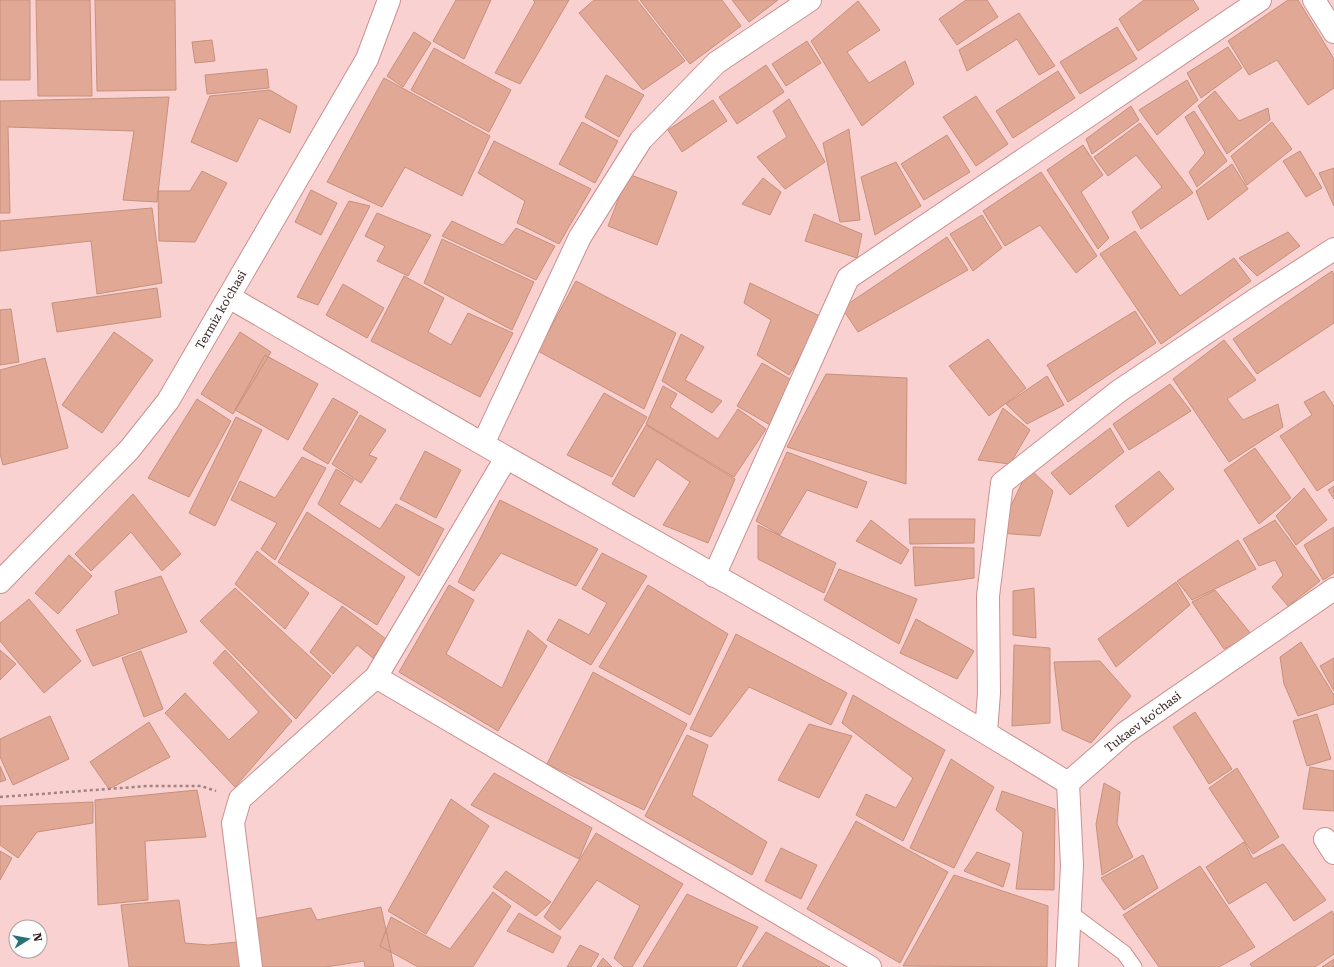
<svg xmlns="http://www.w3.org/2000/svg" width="1334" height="967" viewBox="0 0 1334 967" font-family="'Roboto Serif',serif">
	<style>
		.building { fill: #e1a995; stroke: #c7907c }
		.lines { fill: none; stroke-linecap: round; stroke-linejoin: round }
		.service-casing { stroke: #cc918f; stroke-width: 17 }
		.minor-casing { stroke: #cc918f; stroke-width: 24 }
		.secondary-casing { stroke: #cc918f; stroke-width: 24 }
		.path { stroke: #a38382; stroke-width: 2.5; stroke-dasharray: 3 3; stroke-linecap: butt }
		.service { stroke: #fff; stroke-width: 15 }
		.minor { stroke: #fff; stroke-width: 22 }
		.secondary { stroke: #fff; stroke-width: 22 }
		.labels { text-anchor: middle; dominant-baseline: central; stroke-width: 4; stroke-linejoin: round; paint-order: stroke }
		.street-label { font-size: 12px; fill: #321b1b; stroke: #fdfdfd }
	</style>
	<rect width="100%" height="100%" fill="#f8d1d0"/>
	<path class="building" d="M 0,0 L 30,0 L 30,80 L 0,80 Z
		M 36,0 L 90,0 L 92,96 L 38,96 Z
		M 95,0 L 175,0 L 176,90 L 97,91 Z
		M 456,0 L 491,0 L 464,59 L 433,41 Z
		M 533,0 L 569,0 L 520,84 L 495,73 L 535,2 Z
		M 594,0 L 637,0 L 685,61 L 643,90 L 579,13 Z
		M 640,0 L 722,0 L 741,26 L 690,64 Z
		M 732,0 L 778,0 L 749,22 Z
		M 966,0 L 987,0 L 998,17 L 957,45 L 939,19 Z
		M 1144,0 L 1193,0 L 1199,9 L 1138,51 L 1119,19 Z
		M 1288,0 L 1298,0 L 1334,59 L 1334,88 L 1308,105 L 1277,60 L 1249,75 L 1228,41 Z
		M 858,1 L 880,30 L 847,52 L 869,83 L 905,61 L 914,84 L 862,126 L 811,41 Z
		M 1019,13 L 1055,66 L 1039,75 L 1017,39 L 967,71 L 959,50 Z
		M 1117,27 L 1137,59 L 1080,94 L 1060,62 Z
		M 414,32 L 431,43 L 403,87 L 387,76 Z
		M 212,40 L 215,61 L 195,63 L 192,42 Z
		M 807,41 L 821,63 L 786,86 L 772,64 Z
		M 1228,47 L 1242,68 L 1201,98 L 1187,73 Z
		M 434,48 L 511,90 L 489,132 L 411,90 Z
		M 766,65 L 784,92 L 737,124 L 719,97 Z
		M 267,69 L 269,88 L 207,94 L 205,75 Z
		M 1058,71 L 1075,98 L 1013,138 L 996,111 Z
		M 606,75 L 644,95 L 619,137 L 585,117 Z
		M 384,78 L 490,136 L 462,196 L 405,167 L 382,207 L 327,182 Z
		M 1187,80 L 1198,100 L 1157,135 L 1139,110 Z
		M 270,90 L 297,106 L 290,133 L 259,118 L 237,162 L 191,142 L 210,96 Z
		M 1215,91 L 1239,121 L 1268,108 L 1270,120 L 1227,154 L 1198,106 Z
		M 976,96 L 1008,144 L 976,166 L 943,117 Z
		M 169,97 L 157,202 L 123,200 L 134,131 L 8,127 L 10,213 L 0,213 L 0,101 Z
		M 789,99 L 825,162 L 785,189 L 757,157 L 787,137 L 773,111 Z
		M 713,100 L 727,121 L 682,152 L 668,130 Z
		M 1131,106 L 1139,120 L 1092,154 L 1086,139 Z
		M 1194,111 L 1227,161 L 1197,187 L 1189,172 L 1205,153 L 1185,117 Z
		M 582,122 L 618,141 L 595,183 L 559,164 Z
		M 1272,122 L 1292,149 L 1247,185 L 1231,156 Z
		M 1140,123 L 1193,193 L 1141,229 L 1132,212 L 1162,187 L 1136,155 L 1108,176 L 1094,157 Z
		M 849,129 L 860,220 L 840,222 L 823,143 Z
		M 947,135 L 970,172 L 924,200 L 901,164 Z
		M 494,141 L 591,189 L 559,244 L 517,223 L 525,201 L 478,173 Z
		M 1083,145 L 1103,175 L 1081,192 L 1109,238 L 1098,249 L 1047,170 Z
		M 1300,151 L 1322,188 L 1306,197 L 1283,161 Z
		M 896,162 L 921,206 L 875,235 L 861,177 Z
		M 1232,164 L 1248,189 L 1208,220 L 1196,191 Z
		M 1334,168 L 1334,206 L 1319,173 Z
		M 202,171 L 227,183 L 195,242 L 159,241 L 158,191 L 190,191 Z
		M 1041,172 L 1097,256 L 1076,273 L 1040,225 L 1005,246 L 983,211 Z
		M 628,174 L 677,192 L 657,245 L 608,226 Z
		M 763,178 L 781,192 L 770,215 L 742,204 Z
		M 311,190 L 337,203 L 321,235 L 295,222 Z
		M 349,201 L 370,206 L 318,305 L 297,297 Z
		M 152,208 L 162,283 L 97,294 L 91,241 L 0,251 L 0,221 Z
		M 377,213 L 431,235 L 408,276 L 377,261 L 385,246 L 365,236 Z
		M 814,214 L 862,234 L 857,258 L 805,241 Z
		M 982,215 L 1002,248 L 973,271 L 950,234 Z
		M 452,221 L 503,245 L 516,228 L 555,246 L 536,280 L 442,236 Z
		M 1135,231 L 1180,296 L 1234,258 L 1251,281 L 1161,344 L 1100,254 Z
		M 1288,232 L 1300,246 L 1257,276 L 1239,258 Z
		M 947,237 L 968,270 L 858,332 L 842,308 Z
		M 442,239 L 534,282 L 512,330 L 424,283 Z
		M 1332,271 L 1334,274 L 1334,323 L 1257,374 L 1233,339 Z
		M 404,276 L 444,298 L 428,332 L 451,345 L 468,313 L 513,333 L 480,397 L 371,341 Z
		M 576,281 L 676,333 L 644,409 L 538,351 Z
		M 750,283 L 824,318 L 789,375 L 757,355 L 771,320 L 744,303 Z
		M 343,284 L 384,308 L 367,338 L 326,315 Z
		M 157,288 L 161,317 L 57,332 L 52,303 Z
		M 11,309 L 19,362 L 0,365 L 0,310 Z
		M 1135,311 L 1156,343 L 1068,402 L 1047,365 Z
		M 114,332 L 153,360 L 102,433 L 62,405 Z
		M 240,332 L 271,352 L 233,414 L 201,394 Z
		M 681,334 L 704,347 L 685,380 L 722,401 L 712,413 L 662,381 Z
		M 988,339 L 1026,388 L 989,416 L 949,366 Z
		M 1224,340 L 1256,380 L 1227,399 L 1243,420 L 1278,404 L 1283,427 L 1229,462 L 1173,379 Z
		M 265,355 L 318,384 L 288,440 L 235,410 Z
		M 45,358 L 68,448 L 3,465 L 0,454 L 0,370 Z
		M 762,363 L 797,383 L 772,426 L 737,406 Z
		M 826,374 L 907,378 L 906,484 L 787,447 Z
		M 1047,376 L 1064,405 L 1027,424 L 1006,404 Z
		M 1170,384 L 1191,411 L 1129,450 L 1113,424 Z
		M 663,386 L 677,394 L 670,407 L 718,439 L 738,409 L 766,429 L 734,477 L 646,424 Z
		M 1324,391 L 1334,406 L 1334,480 L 1317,491 L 1280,436 L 1312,415 L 1304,402 Z
		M 604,393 L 647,417 L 612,477 L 567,455 Z
		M 333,398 L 358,412 L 328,464 L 303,449 Z
		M 197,399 L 231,421 L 189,497 L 148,478 Z
		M 1003,408 L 1030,430 L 1010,464 L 978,460 Z
		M 360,415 L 386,430 L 369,455 L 377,458 L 361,483 L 332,464 Z
		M 236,417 L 262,430 L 215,526 L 189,513 Z
		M 646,425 L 735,479 L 708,543 L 663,525 L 690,482 L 657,459 L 634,497 L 612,484 Z
		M 1110,428 L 1124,452 L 1070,495 L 1051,473 Z
		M 1255,448 L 1291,498 L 1259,524 L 1224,470 Z
		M 425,451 L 461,470 L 436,518 L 400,499 Z
		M 787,452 L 867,482 L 857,508 L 807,490 L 780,535 L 756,521 Z
		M 302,457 L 326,468 L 275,560 L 261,549 L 277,523 L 231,500 L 240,481 L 275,498 Z
		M 1029,468 L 1053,491 L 1040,536 L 998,533 Z
		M 336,469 L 354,480 L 339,504 L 380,529 L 396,504 L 444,529 L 419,576 L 318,504 Z
		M 1159,471 L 1174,489 L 1128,527 L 1115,506 Z
		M 1334,486 L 1334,499 L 1328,490 Z
		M 1304,488 L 1327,520 L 1296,545 L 1276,516 Z
		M 133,494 L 181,554 L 162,571 L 131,532 L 91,571 L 75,554 Z
		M 500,500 L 598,549 L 576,586 L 501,553 L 474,591 L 458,582 Z
		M 307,512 L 405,577 L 377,625 L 278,562 Z
		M 909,519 L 975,519 L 974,543 L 910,544 Z
		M 871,520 L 909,550 L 901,564 L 856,541 Z
		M 1275,520 L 1320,581 L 1288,606 L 1272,587 L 1283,575 L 1275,560 L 1259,566 L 1243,539 Z
		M 758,525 L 836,563 L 824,593 L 758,559 Z
		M 1334,527 L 1334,573 L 1323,580 L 1304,545 Z
		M 1238,540 L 1256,569 L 1192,600 L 1177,581 Z
		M 913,547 L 974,548 L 974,578 L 915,586 Z
		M 257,551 L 309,593 L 285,629 L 235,584 Z
		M 602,553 L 647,576 L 591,665 L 547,640 L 559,619 L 589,635 L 607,603 L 582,589 Z
		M 69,555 L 92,576 L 58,614 L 35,593 Z
		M 839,569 L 917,599 L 899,644 L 824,600 Z
		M 161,576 L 187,632 L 93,666 L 76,630 L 119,614 L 115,591 Z
		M 1176,582 L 1190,605 L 1116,667 L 1098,639 Z
		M 449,585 L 474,600 L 446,654 L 502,688 L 528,630 L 547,646 L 498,731 L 399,672 Z
		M 648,585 L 728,634 L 690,715 L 599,667 Z
		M 235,588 L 331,676 L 296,719 L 200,621 Z
		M 1034,588 L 1036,638 L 1013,635 L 1013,591 Z
		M 1215,590 L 1252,635 L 1224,649 L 1192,602 Z
		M 29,599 L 81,661 L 44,693 L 0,641 L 0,623 Z
		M 342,606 L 386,639 L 373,658 L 357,645 L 333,674 L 310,652 Z
		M 916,619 L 974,651 L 957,679 L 900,653 Z
		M 736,634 L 847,693 L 831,725 L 749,687 L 711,737 L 690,729 Z
		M 1301,642 L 1334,695 L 1334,704 L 1298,716 L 1284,684 L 1280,657 Z
		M 1014,645 L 1050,648 L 1050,723 L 1012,726 Z
		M 0,650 L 16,664 L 0,680 Z
		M 225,650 L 292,721 L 235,787 L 165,713 L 185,693 L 229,740 L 259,712 L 213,663 Z
		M 141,651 L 163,709 L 144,717 L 122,658 Z
		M 1334,658 L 1334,691 L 1320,666 Z
		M 1100,661 L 1131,696 L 1091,743 L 1062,730 L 1054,662 Z
		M 593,672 L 687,724 L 644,810 L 547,764 Z
		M 853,695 L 945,750 L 903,841 L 856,815 L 866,794 L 896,808 L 913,778 L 842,723 Z
		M 1195,712 L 1232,769 L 1209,784 L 1173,727 Z
		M 1317,714 L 1331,759 L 1307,766 L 1293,721 Z
		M 50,716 L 69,759 L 13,785 L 0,757 L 0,739 Z
		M 149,722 L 170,757 L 109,789 L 90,762 Z
		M 809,724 L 852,736 L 819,798 L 778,780 Z
		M 687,735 L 708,745 L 692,795 L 767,842 L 752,875 L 645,816 Z
		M 951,759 L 994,787 L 954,868 L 910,848 Z
		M 0,766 L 6,780 L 0,782 Z
		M 1310,767 L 1334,771 L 1334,811 L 1303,809 Z
		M 1237,768 L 1279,837 L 1253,854 L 1209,788 Z
		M 494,773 L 592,828 L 579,859 L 471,805 Z
		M 1104,783 L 1120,792 L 1117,824 L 1133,857 L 1102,875 L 1096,824 Z
		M 197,790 L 206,837 L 145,841 L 148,900 L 98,905 L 95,800 Z
		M 1002,791 L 1055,809 L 1054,890 L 1016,889 L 1023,832 L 996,810 Z
		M 451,799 L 489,826 L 426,934 L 388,911 Z
		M 93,802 L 93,823 L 37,832 L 18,858 L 0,845 L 0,806 Z
		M 856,821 L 948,872 L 900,963 L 807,909 Z
		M 596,833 L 683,884 L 632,967 L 624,967 L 614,958 L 640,906 L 597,880 L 560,930 L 544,917 Z
		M 1244,842 L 1253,859 L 1283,844 L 1326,900 L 1294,921 L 1266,882 L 1229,904 L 1206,867 Z
		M 781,848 L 817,865 L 801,899 L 765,881 Z
		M 0,851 L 12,858 L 0,880 Z
		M 977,852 L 1010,864 L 1003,887 L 964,871 Z
		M 1143,855 L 1158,888 L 1124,910 L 1101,878 Z
		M 1200,866 L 1255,947 L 1219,967 L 1159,967 L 1123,915 Z
		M 506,871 L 551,902 L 536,916 L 493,887 Z
		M 954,875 L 1048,906 L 1047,967 L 903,966 Z
		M 493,892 L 511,906 L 473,967 L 418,967 L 380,946 L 391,917 L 450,949 Z
		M 687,894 L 758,927 L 736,967 L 643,967 Z
		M 179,900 L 185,943 L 208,945 L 237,942 L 242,967 L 129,967 L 121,905 Z
		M 381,907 L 394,967 L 365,967 L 364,961 L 326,967 L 258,967 L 248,920 L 311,908 L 317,920 Z
		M 1332,911 L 1334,915 L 1334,954 L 1315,967 L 1252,967 L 1250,964 Z
		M 519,913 L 561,937 L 553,953 L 507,931 Z
		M 766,932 L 830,967 L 742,967 Z
		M 580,945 L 599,954 L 591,967 L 567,967 Z
		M 603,958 L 612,967 L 597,967 Z
		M 1334,959 L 1334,967 L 1322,967 Z"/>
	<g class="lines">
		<defs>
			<path id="service" d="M 1069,912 L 1124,953 L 1134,967"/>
			<path id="minor" d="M 1314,0 L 1334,32
				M 229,297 C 333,357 436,418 541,477 C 718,577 895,676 1068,783
				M 483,444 L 580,237 L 641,140 L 716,63 L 810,0
				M 714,576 L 848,278 L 1260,0
				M 376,677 L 870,967
				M 986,732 L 989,693 L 988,596 L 1002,483 L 1119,391 L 1258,298 L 1334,249
				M 1325,839 L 1334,853
				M 251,967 L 233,823 L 240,799 L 376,677 L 506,458
				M 1067,967 L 1072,865 L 1068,783 L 1125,733 L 1334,589"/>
			<path id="secondary" d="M 0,582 L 129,450 L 168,401 L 367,59 L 389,0"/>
		</defs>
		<use href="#service" class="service-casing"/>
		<use href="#minor" class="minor-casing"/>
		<use href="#secondary" class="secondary-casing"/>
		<path class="path" d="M 0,797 L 148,786 L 201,786 L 216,791"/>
		<use href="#service" class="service"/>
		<use href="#minor" class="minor"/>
		<use href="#secondary" class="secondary"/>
	</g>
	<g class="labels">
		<g class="street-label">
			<text transform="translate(221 310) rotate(-60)">Termiz ko'chasi</text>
			<text transform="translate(1143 722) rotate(-37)">Tukaev ko'chasi</text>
		</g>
	</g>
	<g transform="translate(28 939) rotate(79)"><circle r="19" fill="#fdfdfd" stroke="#aca3a3"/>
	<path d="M0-3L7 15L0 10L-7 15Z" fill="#287276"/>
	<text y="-6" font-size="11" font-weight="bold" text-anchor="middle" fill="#321b1b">N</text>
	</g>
</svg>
